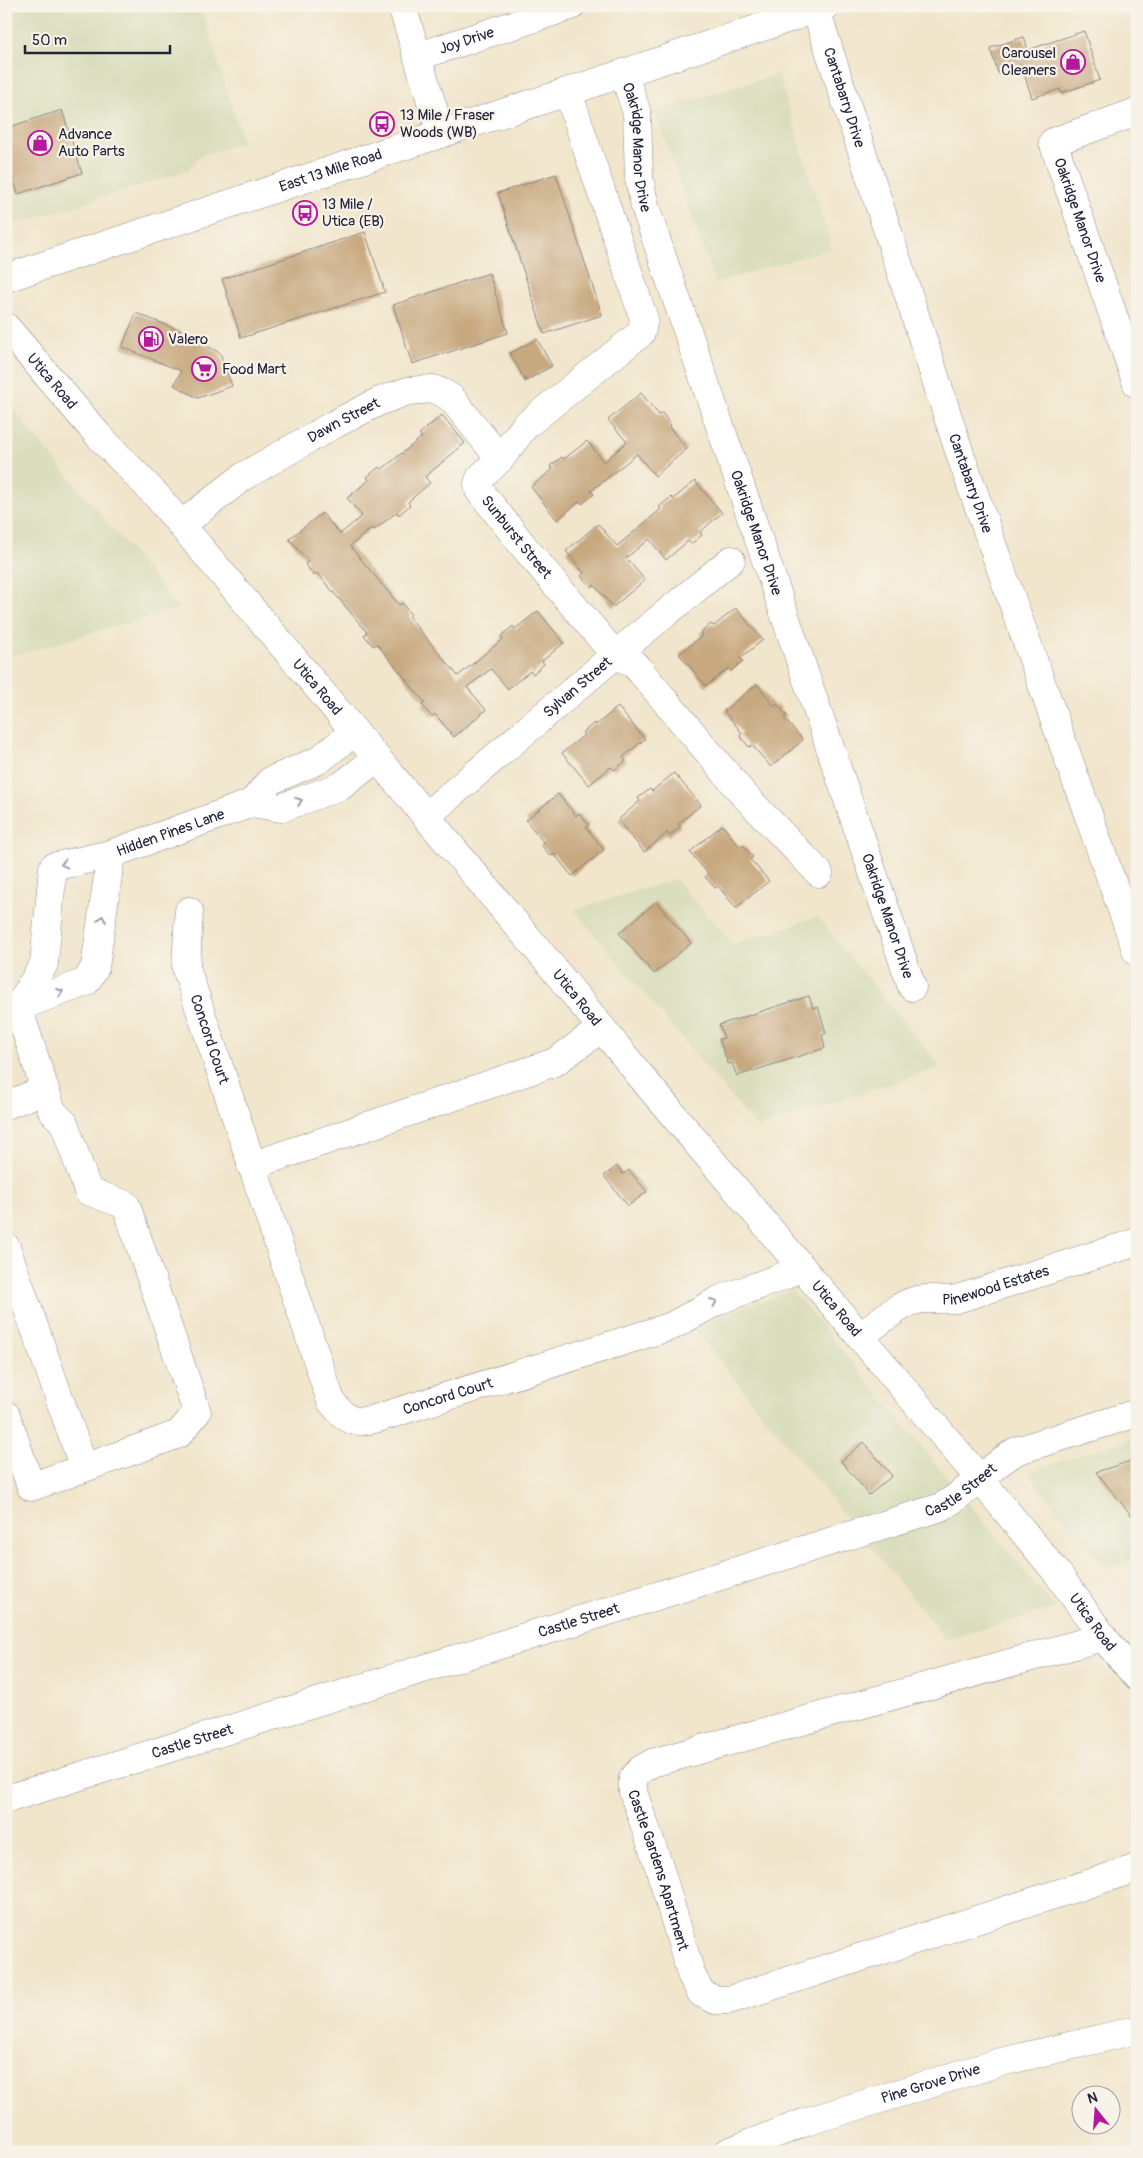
<svg xmlns="http://www.w3.org/2000/svg" width="1143" height="2158" viewBox="0 0 1143 2158" font-family="Pangolin,sans-serif">
	<style>
		.built { fill: #dadebd }
		.building { fill: #c7a87f }
		.lines { fill: none; stroke-linecap: round; stroke-linejoin: round }
		.minor-casing { stroke: #8a8483; stroke-width: 29 }
		.major-casing { stroke: #8a8483; stroke-width: 29 }
		.minor { stroke: #fff; stroke-width: 28 }
		.major { stroke: #fff; stroke-width: 28 }
		.oneway { stroke: #9c9ca7 }
		.labels { text-anchor: middle; dominant-baseline: central; stroke-width: 4.5; stroke-linejoin: round; paint-order: stroke }
		.street-label { font-size: 15px; fill: #22223b; stroke: #f7f3e8 }
		.poi-label { font-size: 15px; fill: #22223b; stroke: #f7f3e8; text-anchor: start }
	</style>
	<rect width="100%" height="100%" fill="#f7f3e8"/>
	<filter id="ink" filterUnits="userSpaceOnUse"><feTurbulence type="fractalNoise" baseFrequency=".02" numOctaves="2"/><feDisplacementMap in="SourceGraphic" scale="10" xChannelSelector="R" yChannelSelector="G"/><feConvolveMatrix kernelMatrix="1 2 1 2 8 2 1 2 1" color-interpolation-filters="sRGB"/></filter>
	<filter id="wash" filterUnits="userSpaceOnUse"><feTurbulence type="fractalNoise" baseFrequency=".0096" numOctaves="4" result="noise"/><feDisplacementMap in="SourceGraphic" scale="20" xChannelSelector="R" yChannelSelector="G"/><feGaussianBlur stdDeviation="1.12" result="paint"/><feColorMatrix in="noise" values="0 0 0 0 0 0 0 0 0 0 0 0 0 0 0 0 0 1.4 0 .05"/><feComposite in="paint" operator="in"/></filter>
	<g filter="url(#wash)">
		<rect width="100%" height="100%" fill="#f1e5cb"/>
		<path class="built" d="M 6,6 L 201,6 L 243,142 L 200,156 L 189,170 L 17,224 L 6,225 Z
			M 778,74 L 832,248 L 715,283 L 655,111 Z
			M 6,401 L 179,608 L 6,658 Z
			M 675,879 L 733,944 L 817,917 L 941,1067 L 757,1128 L 574,910 Z
			M 792,1290 L 1055,1608 L 946,1640 L 691,1326 Z
			M 1137,1437 L 1137,1559 L 1105,1569 L 1027,1472 Z"/>
		<g id="blocks">
			<path class="building" d="M 1084,31 L 1100,80 L 1061,93 L 1060,89 L 1032,98 L 1021,65 L 998,73 L 990,48 L 1024,37 L 1028,50 Z
				M 62,110 L 82,173 L 18,194 L 6,158 L 6,128 Z
				M 556,174 L 602,315 L 544,334 L 498,193 Z
				M 365,232 L 385,292 L 241,338 L 222,279 Z
				M 489,273 L 508,333 L 412,364 L 393,305 Z
				M 136,313 L 178,330 L 220,353 L 232,386 L 198,398 L 174,385 L 181,371 L 122,347 Z
				M 537,339 L 552,366 L 525,381 L 510,353 Z
				M 641,393 L 659,415 L 662,413 L 671,425 L 669,427 L 687,449 L 655,476 L 637,454 L 591,491 L 594,494 L 582,504 L 580,501 L 557,520 L 531,487 L 553,469 L 550,466 L 562,457 L 564,459 L 587,441 L 604,462 L 627,442 L 608,420 Z
				M 442,415 L 465,443 L 425,477 L 430,483 L 408,502 L 410,505 L 399,515 L 397,512 L 374,530 L 372,528 L 350,546 L 399,605 L 402,603 L 411,615 L 409,617 L 458,676 L 503,639 L 501,636 L 513,626 L 515,629 L 538,611 L 564,643 L 542,661 L 544,664 L 533,674 L 530,671 L 508,689 L 491,669 L 467,687 L 486,710 L 454,737 L 435,714 L 432,717 L 422,705 L 425,703 L 377,644 L 373,646 L 364,635 L 367,632 L 317,573 L 314,576 L 305,564 L 308,561 L 289,539 L 322,513 L 340,534 L 362,516 L 347,498 L 369,480 L 367,477 L 379,467 L 381,470 L 422,437 L 419,434 Z
				M 695,481 L 722,513 L 700,532 L 702,535 L 691,544 L 688,541 L 666,560 L 649,539 L 626,558 L 645,580 L 613,607 L 594,585 L 591,587 L 581,576 L 584,573 L 566,551 L 598,524 L 617,546 L 661,509 L 659,507 L 671,497 L 673,499 Z
				M 736,608 L 763,640 L 740,658 L 743,661 L 731,671 L 729,668 L 706,686 L 679,654 L 702,636 L 700,633 L 711,624 L 714,626 Z
				M 757,684 L 775,707 L 777,704 L 787,716 L 784,718 L 803,740 L 771,767 L 752,745 L 749,747 L 740,736 L 742,733 L 724,711 Z
				M 618,707 L 645,739 L 623,757 L 626,761 L 614,770 L 611,767 L 589,785 L 562,753 L 584,735 L 582,733 L 594,723 L 596,725 Z
				M 674,773 L 701,805 L 678,824 L 681,826 L 669,836 L 667,833 L 644,852 L 618,820 L 640,801 L 638,798 L 650,789 L 652,791 Z
				M 558,794 L 576,816 L 579,813 L 589,825 L 586,827 L 604,850 L 572,876 L 554,854 L 551,856 L 541,845 L 544,843 L 526,820 Z
				M 722,825 L 740,847 L 743,845 L 753,857 L 750,859 L 769,881 L 736,908 L 718,886 L 715,888 L 705,877 L 708,874 L 690,852 Z
				M 656,902 L 691,943 L 654,974 L 619,933 Z
				M 809,996 L 813,1008 L 818,1007 L 826,1033 L 822,1035 L 825,1048 L 737,1076 L 732,1063 L 728,1064 L 719,1039 L 724,1038 L 719,1025 Z
				M 617,1166 L 623,1174 L 629,1170 L 647,1192 L 628,1206 L 604,1176 Z
				M 864,1442 L 892,1476 L 869,1495 L 841,1461 Z
				M 1137,1459 L 1137,1522 L 1096,1472 Z"/>
		</g>
	</g>
	<g filter="url(#ink)">
		<use href="#blocks" fill-opacity="0" stroke="#8a8483" stroke-width="1"/>
		<g class="lines">
			<defs>
				<g id="minor">
					<path d="M 402,6 L 441,134"/>
					<path id="s1" d="M 816,10 L 960,454 L 1137,952"/>
					<path id="s2" d="M 419,56 L 571,6"/>
					<path id="s3" d="M 624,74 L 637,113 L 639,178 L 645,207 L 912,987"/>
					<path id="s4" d="M 568,92 L 644,319 L 641,333 L 525,426 L 500,459 L 480,478 L 478,484 L 479,490 L 525,548 L 615,655 L 633,663 L 642,673 L 744,795 L 819,873"/>
					<path id="s5" d="M 1137,112 L 1053,142 L 1137,384"/>
					<path id="s6" d="M 181,525 L 244,476 L 335,424 L 380,401 L 408,391 L 433,389 L 443,393 L 452,399 L 500,459"/>
					<path d="M 252,803 L 270,781 L 319,760 L 354,732"/>
					<path id="s7" d="M 426,816 L 615,655 L 731,560"/>
					<path id="s8" d="M 189,911 L 186,968 L 331,1401 C 346,1421 354,1425 378,1418 L 672,1326 L 719,1300 L 784,1276 L 801,1266"/>
					<path d="M 18,1007 L 86,982 L 95,967 L 111,854"/>
					<path d="M 6,1105 L 45,1090"/>
					<path d="M 251,1166 L 555,1062 L 602,1028"/>
					<path d="M 6,1247 L 84,1468"/>
					<path id="s9" d="M 860,1337 C 875,1325 899,1304 917,1300 C 930,1297 944,1301 957,1299 L 1137,1242"/>
					<path id="s10" d="M 6,1415 L 31,1487 L 179,1434 L 197,1412 L 126,1205 L 88,1191 L 64,1123 L 52,1111 L 18,1007 L 44,964 L 53,867 L 111,854 L 252,803 L 281,808 L 341,786 L 376,759"/>
					<path id="s11" d="M 1103,1637 L 652,1763 L 640,1770 L 633,1778 L 633,1792 L 659,1866 L 691,1974 L 701,1993 L 715,2000 L 729,2000 L 1137,1868"/>
					<path id="s12" d="M 7,1799 L 941,1507 C 968,1492 989,1468 1016,1451 L 1137,1413"/>
					<path id="s13" d="M 728,2152 L 806,2122 L 997,2063 L 1137,2030"/>
				</g>
				<g id="major">
					<path id="s14" d="M 6,278 L 826,6"/>
					<path id="s15" d="M 6,327 L 98,435 L 156,495 L 544,957 L 648,1085 L 980,1479 L 1058,1574 L 1103,1637 L 1137,1677"/>
				</g>
			</defs>
			<use href="#minor" class="minor-casing"/>
			<use href="#major" class="major-casing"/>
			<use href="#minor" class="minor"/>
			<use href="#major" class="major"/>
		</g>
		<defs><path id="oneway-chevron" d="M-2-3.5L2.5 0L-2 3.5" fill="none" stroke-width="1.6" stroke-linecap="round" stroke-linejoin="round" transform="scale(1.25)"/></defs>
		<g class="oneway">
			<use href="#oneway-chevron" transform="translate(299 801) rotate(-20)"/>
			<use href="#oneway-chevron" transform="translate(64 864) rotate(167)"/>
			<use href="#oneway-chevron" transform="translate(102 919) rotate(-82)"/>
			<use href="#oneway-chevron" transform="translate(60 992) rotate(-20)"/>
			<use href="#oneway-chevron" transform="translate(714 1302) rotate(-24)"/>
		</g>
	</g>
	<defs>
		<symbol id="shop-ring" viewBox="-11 -11 22 22"><circle r="9.5" fill="#f7f3e8" stroke="#b5179e" stroke-width="1.5"/><path d="M-5-2.5h2.3a2.7 3.5 0 0 1 5.4 0H5L5.5 6h-11ZM-1.5-2.5h3a1.5 2.3 0 0 0-3 0Z" fill="#b5179e"/></symbol>
		<symbol id="bus-ring" viewBox="-11 -11 22 22"><circle r="9.5" fill="#f7f3e8" stroke="#b5179e" stroke-width="1.5"/><path d="M-5-6H5V4H4V6H2V4H-2V6H-4V4H-5ZM-3.5-4V0h7V-4ZM-3.5 1.2v1.5H-2V1.2ZM2 1.2v1.5H3.5V1.2Z" fill="#b5179e"/></symbol>
		<symbol id="fuel-ring" viewBox="-11 -11 22 22"><circle r="9.5" fill="#f7f3e8" stroke="#b5179e" stroke-width="1.5"/><path d="M-5.5-6h7V0h2V4h1.3V-2.5L3-4.5l.8-.8L6-3V5H2.5V1h-1V6h-7ZM-4.2-4.7v3.2H.2V-4.7Z" fill="#b5179e"/></symbol>
		<symbol id="supermarket-ring" viewBox="-11 -11 22 22"><circle r="9.5" fill="#f7f3e8" stroke="#b5179e" stroke-width="1.5"/><path d="M-6-5.5h2.5l.6 2H6L4.5 2H-2.5L-4.4-4H-6ZM-1.5 3.2a1.3 1.3 0 1 0 .1 0ZM3 3.2a1.3 1.3 0 1 0 .1 0Z" fill="#b5179e"/></symbol>
	</defs>
	<g fill-rule="evenodd">
		<use href="#shop-ring" x="1059" y="48" width="28" height="28"/>
		<use href="#bus-ring" x="368" y="110" width="28" height="28"/>
		<use href="#shop-ring" x="26" y="129" width="28" height="28"/>
		<use href="#bus-ring" x="291" y="199" width="28" height="28"/>
		<use href="#fuel-ring" x="137" y="325" width="28" height="28"/>
		<use href="#supermarket-ring" x="190" y="355" width="28" height="28"/>
	</g>
	<g class="labels">
		<g class="street-label">
			<text stroke="none"><textPath href="#s2" startOffset="50">Joy Drive</textPath></text>
			<text stroke="none"><textPath href="#s1" startOffset="92">Cantabarry Drive</textPath></text>
			<text stroke="none"><textPath href="#s3" startOffset="75">Oakridge Manor Drive</textPath></text>
			<text stroke="none"><textPath href="#s14" startOffset="342">East 13 Mile Road</textPath></text>
			<text stroke="none"><textPath href="#s5" startOffset="172">Oakridge Manor Drive</textPath></text>
			<text stroke="none"><textPath href="#s15" startOffset="71">Utica Road</textPath></text>
			<text stroke="none"><textPath href="#s6" startOffset="194">Dawn Street</textPath></text>
			<text stroke="none"><textPath href="#s1" startOffset="498">Cantabarry Drive</textPath></text>
			<text stroke="none"><textPath href="#s3" startOffset="480">Oakridge Manor Drive</textPath></text>
			<text stroke="none"><textPath href="#s4" startOffset="544">Sunburst Street</textPath></text>
			<text stroke="none"><textPath href="#s15" startOffset="476">Utica Road</textPath></text>
			<text stroke="none"><textPath href="#s7" startOffset="199">Sylvan Street</textPath></text>
			<text stroke="none"><textPath href="#s10" startOffset="990">Hidden Pines Lane</textPath></text>
			<text stroke="none"><textPath href="#s3" startOffset="885">Oakridge Manor Drive</textPath></text>
			<text stroke="none"><textPath href="#s15" startOffset="881">Utica Road</textPath></text>
			<text stroke="none"><textPath href="#s8" startOffset="132">Concord Court</textPath></text>
			<text stroke="none"><textPath href="#s9" startOffset="149">Pinewood Estates</textPath></text>
			<text stroke="none"><textPath href="#s15" startOffset="1286">Utica Road</textPath></text>
			<text stroke="none"><textPath href="#s8" startOffset="642">Concord Court</textPath></text>
			<text stroke="none"><textPath href="#s12" startOffset="1004">Castle Street</textPath></text>
			<text stroke="none"><textPath href="#s12" startOffset="599">Castle Street</textPath></text>
			<text stroke="none"><textPath href="#s15" startOffset="1691">Utica Road</textPath></text>
			<text stroke="none"><textPath href="#s12" startOffset="194">Castle Street</textPath></text>
			<text stroke="none"><textPath href="#s11" startOffset="589">Castle Gardens Apartment</textPath></text>
			<text stroke="none"><textPath href="#s13" startOffset="214">Pine Grove Drive</textPath></text>
		</g>
		<g class="poi-label">
			<text x="1056" y="53" text-anchor="end">Carousel<tspan x="1056" dy="17">Cleaners</tspan></text>
			<text x="400" y="115">13 Mile / Fraser<tspan x="400" dy="17">Woods (WB)</tspan></text>
			<text x="58" y="134">Advance<tspan x="58" dy="17">Auto Parts</tspan></text>
			<text x="322" y="204">13 Mile /<tspan x="322" dy="17">Utica (EB)</tspan></text>
			<text x="168" y="339">Valero</text>
			<text x="222" y="369">Food Mart</text>
		</g>
	</g>
	<rect width="1143" height="2158" fill="none" stroke="#f7f3e8" stroke-width="25"/>
	<g transform="translate(1096 2110) rotate(343)"><circle r="24" fill="#f7f3e8" stroke="#a29fa3"/>
	<path d="M0-4L9 19L0 12L-9 19Z" fill="#b5179e"/>
	<text y="-8" font-size="14" font-weight="bold" text-anchor="middle" fill="#22223b">N</text>
	</g>
	<path d="M25 45v8h145v-8" fill="none" stroke="#22223b" stroke-width="2.5"/>
	<text x="32" y="45" font-size="15" fill="#22223b" stroke="#f7f3e8" stroke-width="4" paint-order="stroke">50 m</text>
</svg>
